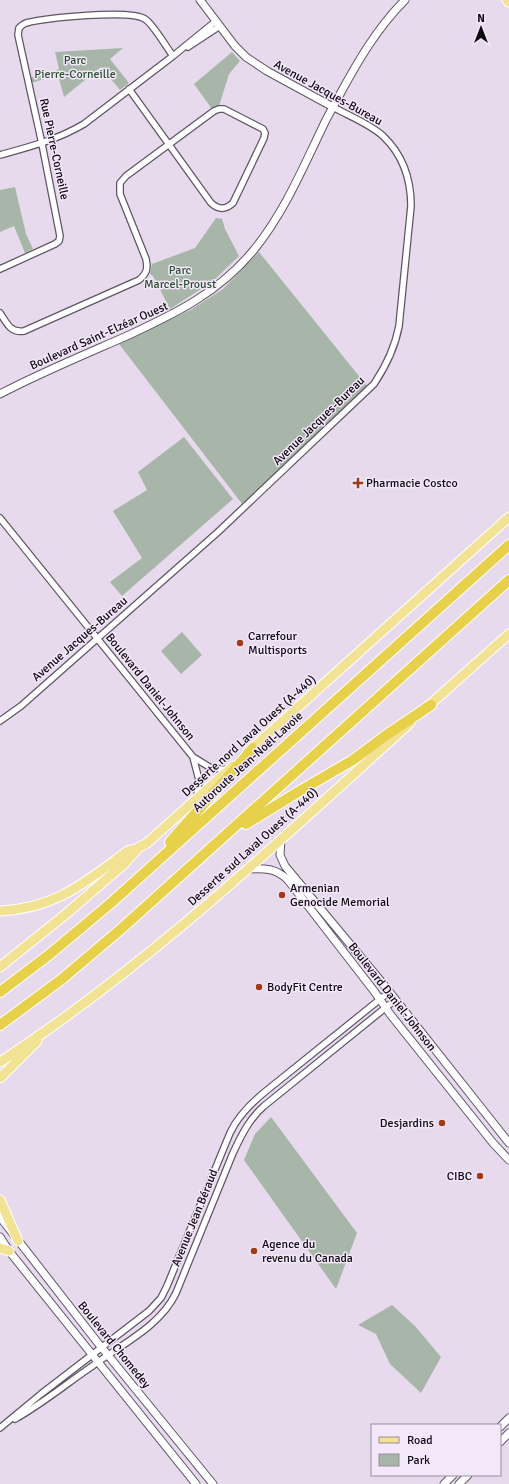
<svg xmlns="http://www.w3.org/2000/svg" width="509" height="1484" viewBox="0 0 509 1484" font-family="Signika,sans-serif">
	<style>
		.green { fill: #a7b6a8 }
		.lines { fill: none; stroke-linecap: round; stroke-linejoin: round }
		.minor-casing { stroke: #605565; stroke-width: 8 }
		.tertiary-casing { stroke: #605565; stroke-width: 9 }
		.primary-casing { stroke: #fff; stroke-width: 11 }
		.motorway-casing { stroke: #fff; stroke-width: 12 }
		.minor { stroke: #fff; stroke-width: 5.5 }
		.tertiary { stroke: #fff; stroke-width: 7 }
		.primary { stroke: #f1e393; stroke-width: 9 }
		.motorway { stroke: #e7d14b; stroke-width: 10 }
		.poi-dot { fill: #a13a18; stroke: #f4e7fa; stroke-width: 1.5 }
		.labels { text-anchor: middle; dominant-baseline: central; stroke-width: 3; stroke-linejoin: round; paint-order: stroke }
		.park-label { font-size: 12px; fill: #2a502f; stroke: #f4e7fa }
		.street-label { font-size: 12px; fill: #0d090f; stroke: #f4e7fa }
		.poi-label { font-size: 12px; fill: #0d090f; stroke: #f4e7fa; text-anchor: start }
	</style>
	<rect width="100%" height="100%" fill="#e7daed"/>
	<path class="green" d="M 123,48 L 110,59 L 129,83 L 120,90 L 101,67 L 64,97 L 58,75 L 31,83 L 29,78 L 52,72 L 59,69 L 55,52 Z
		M 232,52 L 240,61 L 229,74 L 219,106 L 212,109 L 194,84 Z
		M 15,187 L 26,234 L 33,249 L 25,253 L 14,226 L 0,232 L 0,190 Z
		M 216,218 L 222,219 L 225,229 L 239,256 L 212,282 L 170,309 L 153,276 L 150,274 L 152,264 L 195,248 Z
		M 259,252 L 367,386 L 243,505 L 119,344 L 192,309 L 223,289 Z
		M 184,437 L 233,499 L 122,596 L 110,582 L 142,558 L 113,511 L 147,490 L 138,472 Z
		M 182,632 L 202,655 L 181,674 L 161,651 Z
		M 271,1117 L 357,1233 L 336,1289 L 244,1160 L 255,1134 Z
		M 392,1305 L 415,1326 L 441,1357 L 421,1393 L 390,1364 L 376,1334 L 358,1325 Z"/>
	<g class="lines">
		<defs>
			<path id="minor" d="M 188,47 L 220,26
				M 0,155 C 29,147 57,140 84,124 L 173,56 L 216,21
				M 0,269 L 55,244 L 59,241 L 60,236 L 42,144 L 18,35 L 19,28 C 21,26 23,24 26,23 C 46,18 130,9 145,19 C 154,25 166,47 173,56
				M 0,313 C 7,323 10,333 24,331 L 139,280 C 147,273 148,269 146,259 L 120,194 L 120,183 L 126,176 L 214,111 L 219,109 L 224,109 L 263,129 L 265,133 L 264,138 L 233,203 C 225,210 219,210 211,203 L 129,89
				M 0,518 L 193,757 L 211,768 L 229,770
				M 0,721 L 21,706 L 218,532 L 374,384 C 386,366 395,348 399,326 L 411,206 C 411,179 403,155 383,136 C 370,124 349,116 333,107
				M 193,757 L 199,780 L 197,797
				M 15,1419 C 42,1404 66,1384 91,1367 C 120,1345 160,1327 176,1293 L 233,1153 C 241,1136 249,1119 264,1106 L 395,1000
				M 0,1428 L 41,1394 L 149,1311 L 161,1298 L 167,1286 L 230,1133 C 238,1116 251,1103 266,1091 L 389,992"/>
			<path id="tertiary" d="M 200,0 L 235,46 L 246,57 L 267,71 L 333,107
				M 0,394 C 42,372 86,354 129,335 C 176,313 218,293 253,251 C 285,212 304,165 326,120 C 330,112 335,104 339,96 C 358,61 377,28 405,0
				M 281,839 L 280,855 L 285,866 L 384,985 L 509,1143
				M 248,869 C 264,868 276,868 288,880 L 374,991 L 390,1014 L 493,1143 L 509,1160
				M 0,1217 L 98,1343 L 213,1484
				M 0,1237 L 9,1251 L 196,1484
				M 500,1427 L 509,1418
				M 500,1442 L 509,1433
				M 444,1484 L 453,1475
				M 459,1484 L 468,1475"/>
			<path id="primary" d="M 507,0 L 509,2
				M 425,709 L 509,634
				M 247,753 L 509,517
				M 0,911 C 57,908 84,883 128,851 L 135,849
				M 0,967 L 66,914 L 125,863 L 138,848 L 147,843 L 233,766
				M 0,1062 C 149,965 278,842 410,723
				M 0,1078 L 37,1041
				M 0,1200 L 18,1241
				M 0,1248 L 9,1251"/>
			<path id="motorway" d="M 246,824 L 298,792 L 353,760 L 385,736 L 431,705
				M 170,842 C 198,810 226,780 253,748
				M 0,992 L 50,954 L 112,902 L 509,545
				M 0,1025 L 62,979 L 121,929 L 509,580"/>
		</defs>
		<use href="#minor" class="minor-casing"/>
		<use href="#tertiary" class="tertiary-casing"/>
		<use href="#primary" class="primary-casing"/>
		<use href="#motorway" class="motorway-casing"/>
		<use href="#minor" class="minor"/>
		<use href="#tertiary" class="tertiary"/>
		<use href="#primary" class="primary"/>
		<use href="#motorway" class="motorway"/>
	</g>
	<g class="poi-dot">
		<path d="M356 477h4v4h4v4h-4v4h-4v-4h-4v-4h4z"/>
		<circle cx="240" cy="643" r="4"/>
		<circle cx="282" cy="895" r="4"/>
		<circle cx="259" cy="987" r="4"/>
		<circle cx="442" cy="1123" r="4"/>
		<circle cx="480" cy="1176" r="4"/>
		<circle cx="254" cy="1251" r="4"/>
	</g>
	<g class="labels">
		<g class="park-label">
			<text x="75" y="60">Parc<tspan x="75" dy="14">Pierre-Corneille</tspan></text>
			<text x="180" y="270">Parc<tspan x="180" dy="14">Marcel-Proust</tspan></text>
		</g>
		<g class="street-label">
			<text transform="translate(328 93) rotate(29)">Avenue Jacques-Bureau</text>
			<text transform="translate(54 149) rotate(78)">Rue Pierre-Corneille</text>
			<text transform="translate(99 336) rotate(-24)">Boulevard Saint-Elzéar Ouest</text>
			<text transform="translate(319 421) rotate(-44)">Avenue Jacques-Bureau</text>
			<text transform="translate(80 639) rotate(-41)">Avenue Jacques-Bureau</text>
			<text transform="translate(150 687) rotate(51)">Boulevard Daniel-Johnson</text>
			<text transform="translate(249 736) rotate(-42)">Desserte nord Laval Ouest (A-440)</text>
			<text transform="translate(248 762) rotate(-42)">Autoroute Jean-Noël-Lavoie</text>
			<text transform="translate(253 847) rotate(-42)">Desserte sud Laval Ouest (A-440)</text>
			<text transform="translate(392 997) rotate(52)">Boulevard Daniel-Johnson</text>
			<text transform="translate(195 1218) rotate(-68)">Avenue Jean Béraud</text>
			<text transform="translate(114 1345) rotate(51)">Boulevard Chomedey</text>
		</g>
		<g class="poi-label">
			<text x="366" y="483">Pharmacie Costco</text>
			<text x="248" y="636">Carrefour<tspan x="248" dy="14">Multisports</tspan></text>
			<text x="290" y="888">Armenian<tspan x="290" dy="14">Genocide Memorial</tspan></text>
			<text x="267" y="987">BodyFit Centre</text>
			<text x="434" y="1123" text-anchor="end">Desjardins</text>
			<text x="472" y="1176" text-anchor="end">CIBC</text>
			<text x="262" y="1244">Agence du<tspan x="262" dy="14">revenu du Canada</tspan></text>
		</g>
	</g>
	<rect x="371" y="1424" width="130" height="52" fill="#f4e7fa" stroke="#988e9c"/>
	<rect x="379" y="1437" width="20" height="6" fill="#f1e393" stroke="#988e9c"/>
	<text x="407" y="1444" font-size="12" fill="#0d090f">Road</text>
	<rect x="379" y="1454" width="20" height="12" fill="#a7b6a8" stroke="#988e9c"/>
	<text x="407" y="1464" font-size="12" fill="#0d090f">Park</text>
	<g transform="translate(481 28)" stroke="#f4e7fa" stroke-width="3" paint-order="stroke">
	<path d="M0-3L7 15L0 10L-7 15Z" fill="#0d090f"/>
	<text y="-6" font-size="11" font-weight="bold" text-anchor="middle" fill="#0d090f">N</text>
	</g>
</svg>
